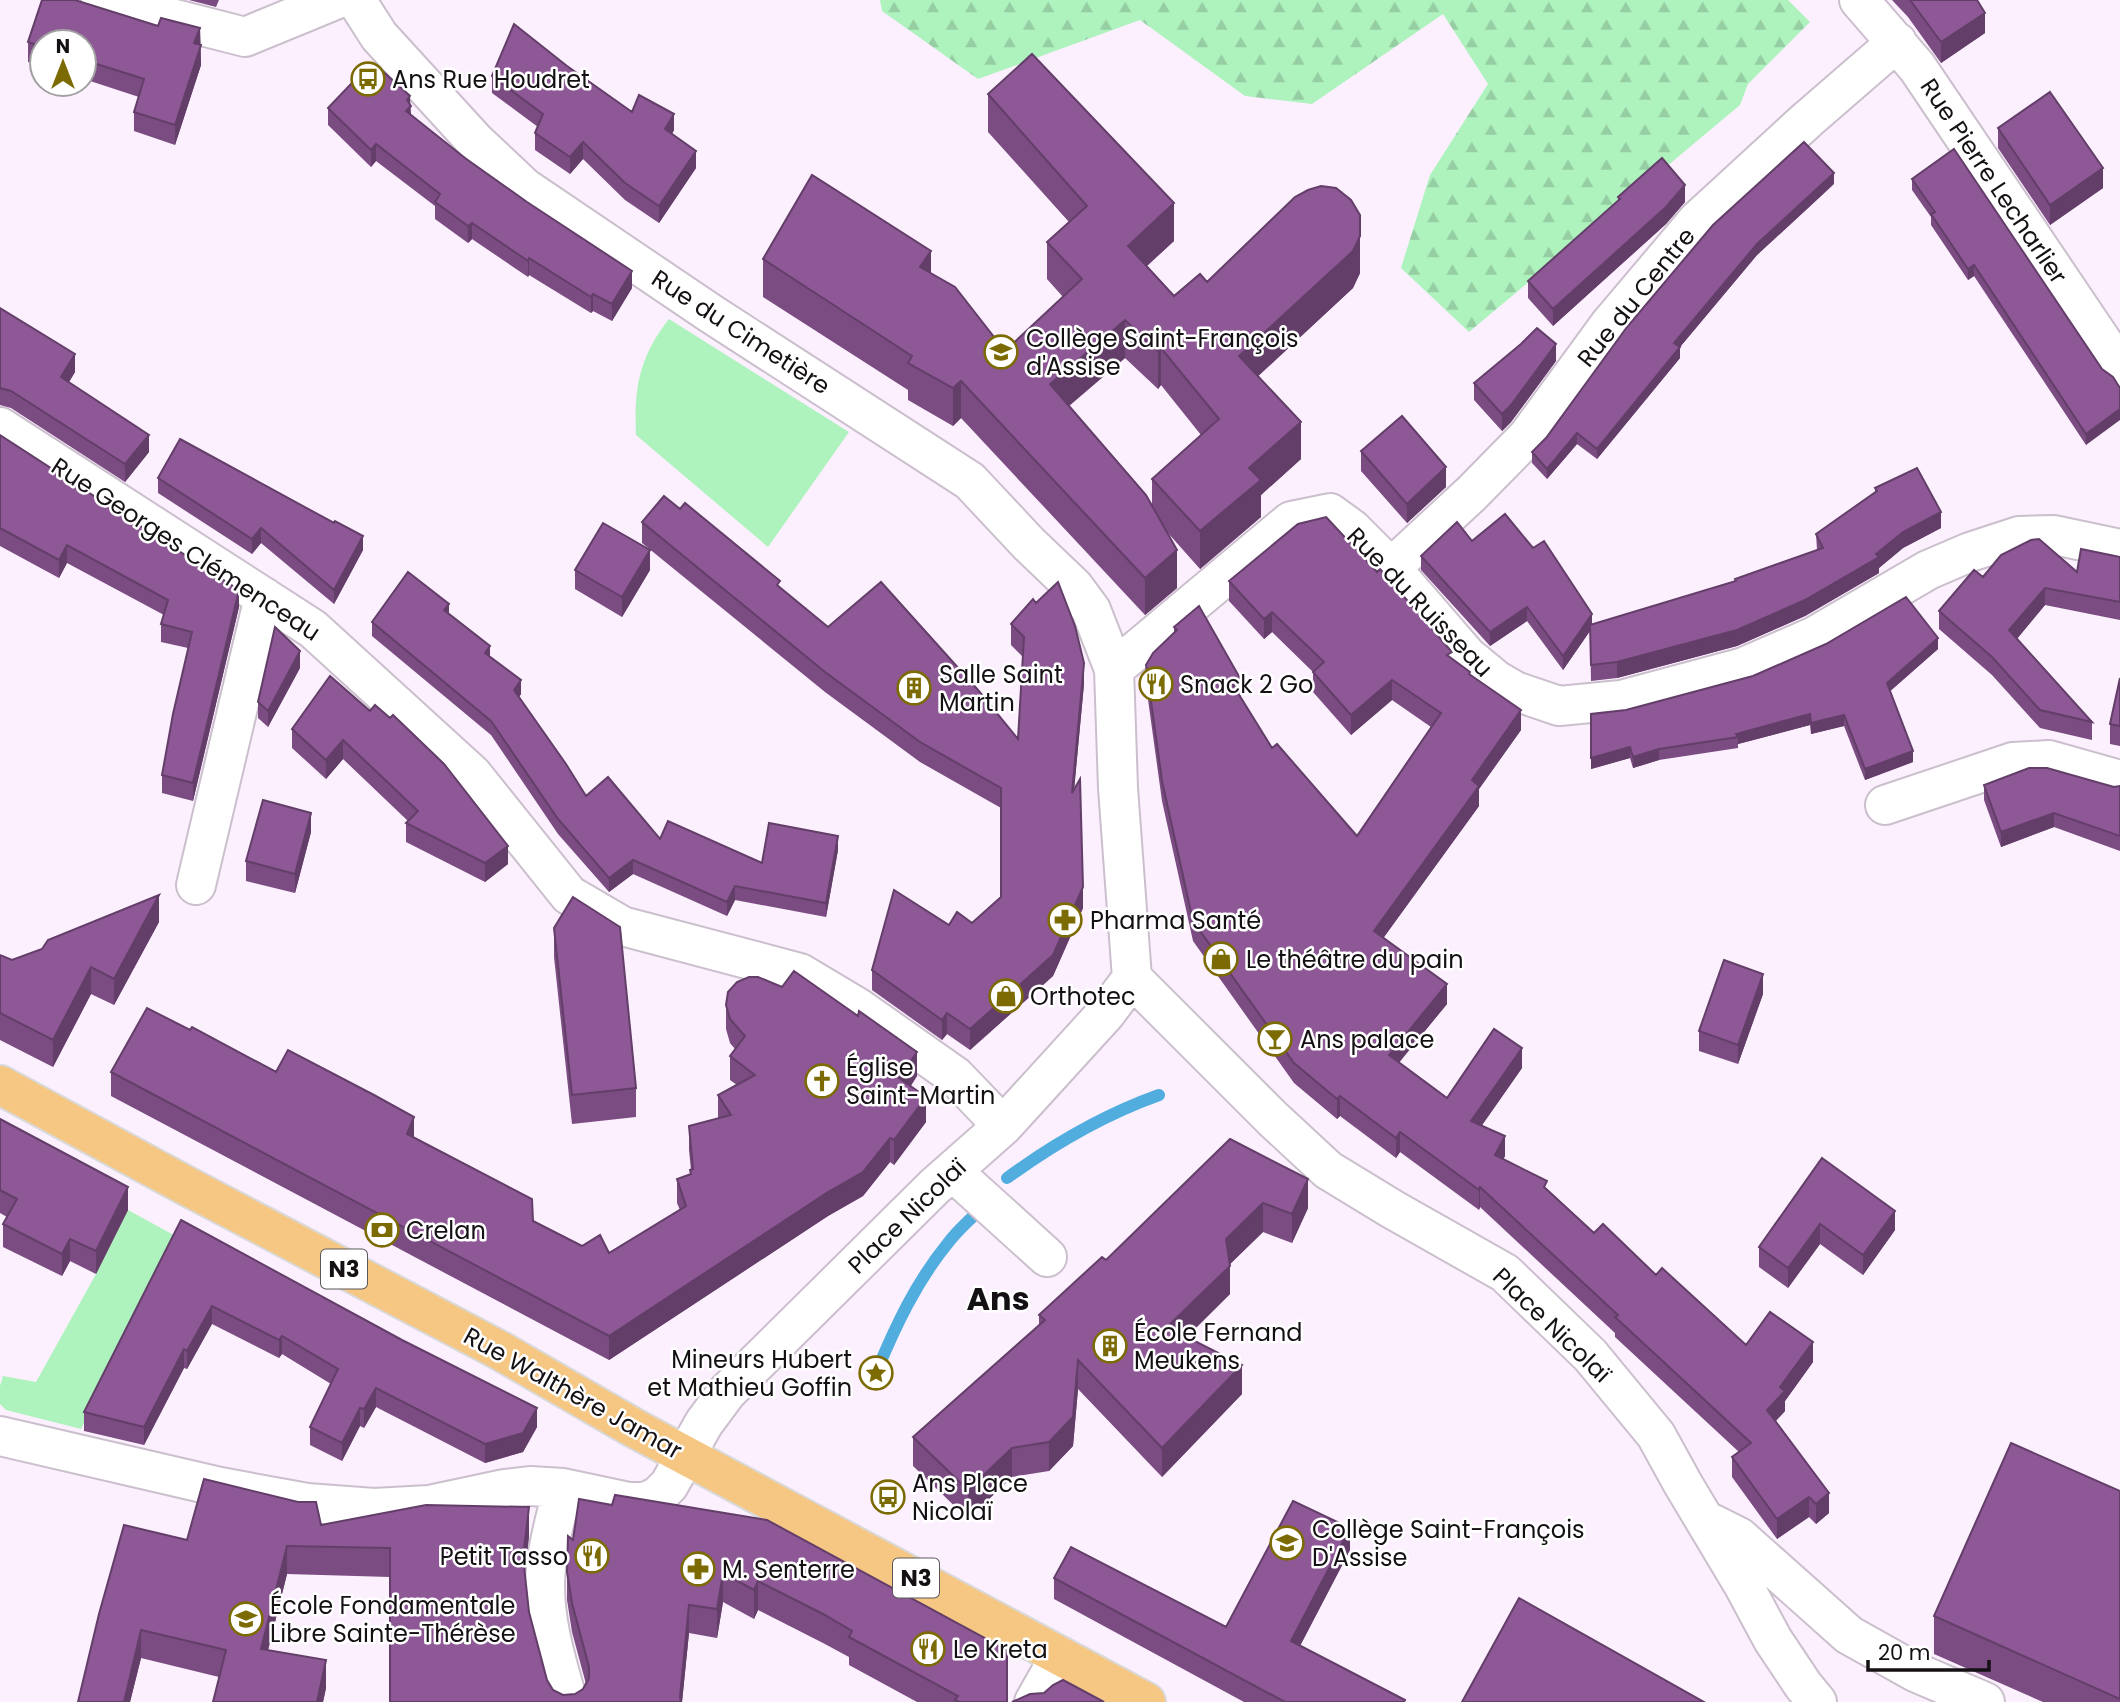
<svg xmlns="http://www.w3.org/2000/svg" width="2120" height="1702" viewBox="0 0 2120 1702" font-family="Poppins,sans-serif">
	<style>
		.green { fill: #aef2be }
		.forest { fill: url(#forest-firs) }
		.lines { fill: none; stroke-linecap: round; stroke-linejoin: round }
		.stream { stroke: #51adde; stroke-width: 12 }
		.minor-casing { stroke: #cbbfcd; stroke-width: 42 }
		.major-casing { stroke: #d9d9d9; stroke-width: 42 }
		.minor { stroke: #fff; stroke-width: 38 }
		.major { stroke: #f6c782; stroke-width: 38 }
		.wall { fill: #7a4c81; fill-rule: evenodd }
		.shaded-wall { fill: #633e69 }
		.building { fill: #8e5896; stroke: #633e69; stroke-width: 2 }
		.labels { text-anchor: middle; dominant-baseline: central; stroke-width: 5; stroke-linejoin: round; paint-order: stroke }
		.shield { fill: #fff; stroke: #5a585a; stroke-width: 2 }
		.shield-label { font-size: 23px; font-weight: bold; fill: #141014 }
		.poi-label { font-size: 24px; fill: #141014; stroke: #fff; text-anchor: start }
		.street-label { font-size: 24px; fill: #141014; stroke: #fff }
		.district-label { font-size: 32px; font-weight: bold; fill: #141014; stroke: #fff }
	</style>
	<defs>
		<pattern id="forest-firs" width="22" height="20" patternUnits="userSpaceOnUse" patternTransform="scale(1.75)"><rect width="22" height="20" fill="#aef2be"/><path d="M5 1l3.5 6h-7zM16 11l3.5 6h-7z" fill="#95cea2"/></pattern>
	</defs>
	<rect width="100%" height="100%" fill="#fcf0fe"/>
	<path class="green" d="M 669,319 L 849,432 L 768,547 L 636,435 C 634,388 639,357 669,319 Z
		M 128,1210 L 181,1239 L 81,1429 L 6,1410 L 0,1404 L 0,1386 L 3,1376 L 36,1382 L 96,1274 Z"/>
	<path class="forest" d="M 880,0 L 1788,0 L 1810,22 L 1748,84 L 1740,105 L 1469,332 L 1401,268 L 1430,175 L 1488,84 L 1443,14 L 1312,104 L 1245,96 L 1140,20 L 978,79 L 882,11 Z"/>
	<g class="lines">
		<path class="stream" d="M 1007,1178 C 1055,1143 1103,1115 1159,1095
			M 874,1383 L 876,1373 C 895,1327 916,1282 948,1243 C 957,1231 968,1221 979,1211"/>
		<defs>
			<path id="minor" d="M 101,0 L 245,37 L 335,0
				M 356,0 L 379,36 L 475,141 L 525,188 L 710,313 L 970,481 L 1029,544 L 1074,587 L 1091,610 L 1114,669 L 1118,788 L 1132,978 L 1273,1119 L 1328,1170 L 1392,1209 L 1505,1273 L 1590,1355 L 1656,1435 L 1683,1484 L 1744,1586 L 1773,1640 L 1803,1685 L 1817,1702
				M 1859,0 L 1917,67 L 2120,368
				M 0,427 L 313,629 L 472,774 L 569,895 L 622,926 L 800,973 L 857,1007 L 955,1076 L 1003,1126
				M 1391,568 L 1471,494 L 1528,436 L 1610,324 L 1697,221 L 1807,120 L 1897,42
				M 1114,669 L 1291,521 L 1330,513 L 1352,529 L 1391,568 L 1467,656 L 1496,680 L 1515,691 L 1559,706 L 1621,700 L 1744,667 L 1815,636 L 1928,570 L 1970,552 L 2019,536 L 2054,535 L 2120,549
				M 1885,805 L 2013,762 L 2049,760 L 2120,780
				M 196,885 L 264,597
				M 952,1171 L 1047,1257
				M 0,1436 L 220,1487 L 307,1503 L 374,1508 L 429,1505 L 504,1489 L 530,1486 L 563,1488 L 629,1502 L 645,1502 L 658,1496 L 669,1485 L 704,1423 L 727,1392 L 935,1186 L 1003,1126 L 1106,1013 L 1132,978
				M 563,1488 C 557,1514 548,1541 546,1568 C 541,1613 556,1660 568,1702
				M 1707,1521 L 1739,1537 L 1849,1635 L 1915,1672 L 1985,1702
				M 1034,1702 L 1060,1656"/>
			<path id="major" d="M 0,1085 L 181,1183 L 499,1350 L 634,1428 L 1146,1702"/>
		</defs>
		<use href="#minor" class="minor-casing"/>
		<use href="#major" class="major-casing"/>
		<use href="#minor" class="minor"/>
		<use href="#major" class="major"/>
	</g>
	<path class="wall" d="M 42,0 L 75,0 L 158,26 L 161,18 L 200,28 L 201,65 L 175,145 L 134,131 L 134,112 L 139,97 L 84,79 L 84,42 L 42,42 L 42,66 L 28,62 L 28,42 Z
		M 189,0 L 219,0 L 216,7 Z
		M 1892,0 L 1977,0 L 1985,33 L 1941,63 L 1908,17 Z
		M 567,66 L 632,112 L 674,130 L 672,134 L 696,168 L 659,223 L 625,200 L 583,159 L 570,174 L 535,150 L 535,133 L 538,127 L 492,93 L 492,76 Z
		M 374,69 L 410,104 L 411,115 L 632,288 L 612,321 L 593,311 L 591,313 L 529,275 L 528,277 L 472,239 L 468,243 L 435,219 L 435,206 L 376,161 L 371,167 L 328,125 L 328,108 Z
		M 988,94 L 1174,241 L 1147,266 L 1174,296 L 1207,282 L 1360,273 L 1353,288 L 1258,376 L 1301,459 L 1261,495 L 1261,517 L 1200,569 L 1168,533 L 1177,588 L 1145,615 L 961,418 L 953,426 L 908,400 L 908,390 L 763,297 L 763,259 L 931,273 L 1005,351 L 1063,297 L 1047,279 L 1047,242 L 1069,222 L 988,132 ZM 1125,358 L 1158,389 L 1161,385 L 1201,435 L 1152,479 L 1152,506 L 1069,406 Z
		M 1998,128 L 2103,188 L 2050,225 L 1998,148 Z
		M 1912,179 L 2102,369 L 2086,445 L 1974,276 L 1968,280 L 1931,225 L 1931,217 L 1912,190 Z
		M 1834,184 L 1757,255 L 1680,347 L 1680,358 L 1597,459 L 1577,444 L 1547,479 L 1532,463 L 1532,452 Z
		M 1618,197 L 1685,202 L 1666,224 L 1553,326 L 1528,298 L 1528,281 L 1618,201 Z
		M 0,308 L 75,372 L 69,382 L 149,452 L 125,482 L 11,408 L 0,405 Z
		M 1556,361 L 1511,422 L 1502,431 L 1474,400 L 1474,383 Z
		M 0,435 L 239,607 L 193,801 L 162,793 L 162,775 L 188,648 L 161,642 L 161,624 L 164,615 L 67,563 L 59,578 L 0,546 Z
		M 1361,451 L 1446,487 L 1407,523 L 1361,471 Z
		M 158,478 L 334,523 L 363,550 L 334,604 L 261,543 L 252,554 L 158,493 Z
		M 1875,488 L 1941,528 L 1903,548 L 1879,568 L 1879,573 L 1805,616 L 1737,646 L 1617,678 L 1591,681 L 1590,631 L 1563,670 L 1527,621 L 1490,646 L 1421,570 L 1421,556 L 1472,541 L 1592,625 L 1735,581 L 1817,550 L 1816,534 L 1875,493 Z
		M 642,522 L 780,588 L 828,627 L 1018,739 L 1023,657 L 1011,645 L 1011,624 L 1084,684 L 1074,789 L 1083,908 L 1053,976 L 970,1050 L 947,1034 L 942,1040 L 872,990 L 872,970 L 949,925 L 972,923 L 1001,897 L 1001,808 L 920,762 L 825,692 L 642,543 Z
		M 2120,557 L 2120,620 L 2045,605 L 2017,639 L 2092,722 L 2092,740 L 2040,728 L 1992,675 L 1939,629 L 1939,611 L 2077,572 Z
		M 575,570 L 650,570 L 622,617 L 575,589 Z
		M 1229,581 L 1452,659 L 1470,675 L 1521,730 L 1479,789 L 1479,806 L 1383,938 L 1447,1004 L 1399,1062 L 1447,1098 L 1522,1068 L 1482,1125 L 1505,1156 L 1503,1159 L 1547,1189 L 1594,1233 L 1656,1275 L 1746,1345 L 1813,1362 L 1785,1401 L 1785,1411 L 1776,1421 L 1829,1513 L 1816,1524 L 1809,1517 L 1777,1539 L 1732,1477 L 1732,1457 L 1739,1452 L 1615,1337 L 1615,1333 L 1480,1207 L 1479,1210 L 1400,1152 L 1396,1158 L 1340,1116 L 1337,1119 L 1294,1083 L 1193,941 L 1162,801 L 1146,685 L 1146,665 L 1174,632 L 1174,627 L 1241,697 L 1272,748 L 1357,836 L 1431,727 L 1392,700 L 1351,735 L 1313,692 L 1313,672 L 1272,632 L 1264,639 L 1229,601 Z
		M 449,614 L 490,657 L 521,694 L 519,697 L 586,796 L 660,839 L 762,863 L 838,850 L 826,917 L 735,900 L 727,916 L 633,874 L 609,892 L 558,834 L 491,735 L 372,636 L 372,622 Z
		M 1938,649 L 1890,691 L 1913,762 L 1865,780 L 1844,726 L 1811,734 L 1810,725 L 1738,744 L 1738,748 L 1659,760 L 1633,768 L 1630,758 L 1591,769 L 1591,714 L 1626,710 Z
		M 300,668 L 268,727 L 258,718 L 258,702 Z
		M 330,676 L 508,864 L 485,882 L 406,842 L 406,823 L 408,821 L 343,759 L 326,779 L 292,748 L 292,729 Z
		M 2120,678 L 2120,746 L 2110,744 L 2110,724 Z
		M 1984,785 L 2120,786 L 2120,851 L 2054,827 L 2001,847 L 1984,800 Z
		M 311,832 L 295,893 L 246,881 L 246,861 Z
		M 159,922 L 114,1005 L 91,994 L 53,1067 L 0,1040 L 0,955 L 12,960 Z
		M 554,928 L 636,1088 L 636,1117 L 572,1124 L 554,957 Z
		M 1763,994 L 1738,1064 L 1699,1051 L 1699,1031 Z
		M 726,1005 L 917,1076 L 911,1086 L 926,1122 L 894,1165 L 890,1162 L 863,1196 L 828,1216 L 609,1360 L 111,1096 L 111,1072 L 190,1030 L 414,1137 L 533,1221 L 582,1246 L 609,1253 L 680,1210 L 677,1203 L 677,1179 L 690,1174 L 690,1170 L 691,1170 L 689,1150 L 689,1126 L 718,1118 L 718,1095 L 737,1085 L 730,1080 L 730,1056 L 735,1049 L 730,1043 L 726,1029 Z
		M 0,1119 L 128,1210 L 96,1274 L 70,1261 L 62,1276 L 3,1247 L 3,1224 L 7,1217 L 0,1213 Z
		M 1822,1158 L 1895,1230 L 1863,1275 L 1820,1244 L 1788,1288 L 1759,1267 L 1759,1247 Z
		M 1308,1179 L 1308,1208 L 1292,1243 L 1263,1232 L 1230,1264 L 1230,1294 L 1187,1337 L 1242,1394 L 1162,1477 L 1078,1389 L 1073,1446 L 1049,1471 L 1012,1477 L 968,1519 L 913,1466 L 913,1437 L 1039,1325 L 1039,1315 L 1106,1260 Z
		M 181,1220 L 537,1427 L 523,1452 L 485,1463 L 376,1407 L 364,1428 L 360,1426 L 342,1461 L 310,1445 L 310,1427 L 331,1384 L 282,1354 L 279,1358 L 212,1324 L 187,1369 L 184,1368 L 144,1445 L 84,1431 L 84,1412 Z
		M 2120,1491 L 2120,1702 L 2043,1702 L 1934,1654 L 1934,1616 Z
		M 612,1505 L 1007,1702 L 917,1702 L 849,1665 L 849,1657 L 823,1643 L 758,1610 L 754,1619 L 723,1602 L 717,1638 L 689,1633 L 682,1702 L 390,1702 L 390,1577 L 287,1574 L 268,1650 L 326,1688 L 323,1702 L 213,1702 L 219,1677 L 141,1658 L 130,1702 L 78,1702 L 187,1540 L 321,1525 L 529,1536 L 525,1572 L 529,1612 L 547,1680 L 553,1690 L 563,1695 L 575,1694 L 583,1689 L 586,1684 L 572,1632 L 567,1600 L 567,1572 L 573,1540 Z
		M 1350,1550 L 1300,1646 L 1405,1702 L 1244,1702 L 1054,1599 L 1054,1578 L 1226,1627 Z"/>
	<path class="shaded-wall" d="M 1985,13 L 1985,33 L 1941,63 L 1941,42 Z
		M 200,28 L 201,65 L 175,145 L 175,125 L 194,43 Z
		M 410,96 L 411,122 L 406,128 L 407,100 Z
		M 674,114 L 674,130 L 665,146 L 665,129 Z
		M 583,142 L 583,159 L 570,174 L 570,157 Z
		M 376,144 L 376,161 L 371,167 L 371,150 Z
		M 696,151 L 696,168 L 659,223 L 659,206 Z
		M 2103,168 L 2103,188 L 2050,225 L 2050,205 Z
		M 1834,173 L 1834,184 L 1757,255 L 1680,347 L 1680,358 L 1597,459 L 1597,449 L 1674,343 L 1757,244 Z
		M 1685,185 L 1685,202 L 1666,224 L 1553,326 L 1553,309 Z
		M 1174,203 L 1174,241 L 1128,283 L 1128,246 Z
		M 472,223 L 472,239 L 468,243 L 468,226 Z
		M 1360,236 L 1360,273 L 1353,288 L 1239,394 L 1239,356 Z
		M 931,251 L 931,288 L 920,267 Z
		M 529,258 L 529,275 L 528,277 L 528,261 Z
		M 1974,265 L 1974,276 L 1968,280 L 1968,269 Z
		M 632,271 L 632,288 L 612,321 L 612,304 Z
		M 593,294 L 593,311 L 591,313 L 591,297 Z
		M 1125,320 L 1125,358 L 1050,422 L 1050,384 Z
		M 1556,344 L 1556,361 L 1511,422 L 1502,431 L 1502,414 Z
		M 1161,348 L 1161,385 L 1158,389 L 1158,351 Z
		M 75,354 L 75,372 L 61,395 L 61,377 Z
		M 961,381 L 961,418 L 953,426 L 953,388 Z
		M 2120,409 L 2120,420 L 2086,445 L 2086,434 Z
		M 1301,422 L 1301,459 L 1261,495 L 1261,517 L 1200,569 L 1200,531 L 1249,468 Z
		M 1577,433 L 1577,444 L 1547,479 L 1547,469 Z
		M 149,435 L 149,452 L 125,482 L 125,464 Z
		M 1446,467 L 1446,487 L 1407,523 L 1407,504 Z
		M 1941,512 L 1941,528 L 1903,548 L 1879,568 L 1879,573 L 1805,616 L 1737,646 L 1617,678 L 1617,662 L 1876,554 L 1903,532 Z
		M 261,528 L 261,543 L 252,554 L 252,539 Z
		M 363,536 L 363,550 L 334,604 L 334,590 Z
		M 67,545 L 67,563 L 59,578 L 59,560 Z
		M 650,550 L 650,570 L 622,617 L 622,597 Z
		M 1177,550 L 1177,588 L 1145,615 L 1145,578 Z
		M 2045,588 L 2045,605 L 2009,648 L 2009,630 Z
		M 239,590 L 239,607 L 193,801 L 193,783 Z
		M 449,604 L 449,618 L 444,610 Z
		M 1527,607 L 1527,621 L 1490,646 L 1490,632 Z
		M 1272,612 L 1272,632 L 1264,639 L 1264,619 Z
		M 1592,614 L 1592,628 L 1563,670 L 1563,656 Z
		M 1938,638 L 1938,649 L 1887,694 L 1887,683 Z
		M 490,646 L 490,660 L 485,653 Z
		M 300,651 L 300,668 L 268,727 L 268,711 Z
		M 1084,663 L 1084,684 L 1072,813 L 1072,793 Z
		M 521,680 L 521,694 L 514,704 L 514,690 Z
		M 1241,680 L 1241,700 L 1233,685 Z
		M 1392,680 L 1392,700 L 1351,735 L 1351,715 Z
		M 1521,710 L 1521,730 L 1479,789 L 1479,806 L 1374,951 L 1374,931 L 1472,780 Z
		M 1810,714 L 1810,725 L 1738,744 L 1738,737 L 1736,734 Z
		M 1844,715 L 1844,726 L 1811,734 L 1811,723 Z
		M 343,740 L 343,759 L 326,779 L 326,760 Z
		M 1630,747 L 1630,758 L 1591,769 L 1591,758 Z
		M 1659,749 L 1659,760 L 1633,768 L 1633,757 Z
		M 1913,751 L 1913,762 L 1865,780 L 1865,769 Z
		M 311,813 L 311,832 L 295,893 L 295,874 Z
		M 2054,813 L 2054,827 L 2001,847 L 2001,832 Z
		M 838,836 L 838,850 L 826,917 L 826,903 Z
		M 508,846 L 508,864 L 485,882 L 485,863 Z
		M 633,860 L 633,874 L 609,892 L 609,878 Z
		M 735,886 L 735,900 L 727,916 L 727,902 Z
		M 1083,887 L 1083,908 L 1053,976 L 970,1050 L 970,1029 Z
		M 159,895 L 159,922 L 114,1005 L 114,979 Z
		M 91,967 L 91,994 L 53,1067 L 53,1040 Z
		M 1763,974 L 1763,994 L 1738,1064 L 1738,1045 Z
		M 1447,984 L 1447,1004 L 1389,1075 L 1389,1055 Z
		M 947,1013 L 947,1034 L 942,1040 L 942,1020 Z
		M 1522,1048 L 1522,1068 L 1471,1141 L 1471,1121 Z
		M 917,1052 L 917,1076 L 899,1102 L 899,1078 Z
		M 1340,1096 L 1340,1116 L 1337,1119 L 1337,1099 Z
		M 926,1097 L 926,1122 L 894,1165 L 894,1140 Z
		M 414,1117 L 414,1141 L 407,1134 Z
		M 1400,1132 L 1400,1152 L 1396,1158 L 1396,1138 Z
		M 1505,1136 L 1505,1156 L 1495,1175 L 1495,1155 Z
		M 890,1138 L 890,1162 L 863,1196 L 828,1216 L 609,1360 L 609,1336 Z
		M 1308,1179 L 1308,1208 L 1292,1243 L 1292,1214 Z
		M 128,1187 L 128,1210 L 96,1274 L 96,1251 Z
		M 1480,1187 L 1480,1207 L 1479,1210 L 1479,1190 Z
		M 1263,1203 L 1263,1232 L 1226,1268 L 1226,1239 Z
		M 1895,1211 L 1895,1230 L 1863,1275 L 1863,1255 Z
		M 1820,1224 L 1820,1244 L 1788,1288 L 1788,1268 Z
		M 70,1239 L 70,1261 L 62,1276 L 62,1254 Z
		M 1230,1266 L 1230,1294 L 1167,1356 L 1167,1327 Z
		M 212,1306 L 212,1324 L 187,1369 L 187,1351 Z
		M 282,1336 L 282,1354 L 279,1358 L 279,1340 Z
		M 1813,1342 L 1813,1362 L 1785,1401 L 1785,1411 L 1767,1430 L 1767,1410 L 1780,1387 Z
		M 184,1349 L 184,1368 L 144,1445 L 144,1427 Z
		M 1078,1360 L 1078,1389 L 1073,1446 L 1049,1471 L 1049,1442 Z
		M 1242,1365 L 1242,1394 L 1162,1477 L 1162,1448 Z
		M 376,1388 L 376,1407 L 364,1428 L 364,1409 Z
		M 360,1408 L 360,1426 L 342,1461 L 342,1443 Z
		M 537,1408 L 537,1427 L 523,1452 L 485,1463 L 485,1444 Z
		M 1012,1448 L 1012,1477 L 968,1519 L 968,1490 Z
		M 1829,1493 L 1829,1513 L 1816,1524 L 1816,1504 Z
		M 1809,1497 L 1809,1517 L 1777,1539 L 1777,1519 Z
		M 529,1507 L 529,1536 L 523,1586 L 523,1557 Z
		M 1350,1528 L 1350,1550 L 1291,1663 L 1291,1641 Z
		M 287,1546 L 287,1574 L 261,1678 L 261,1649 Z
		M 723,1573 L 723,1602 L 717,1638 L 717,1609 Z
		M 758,1581 L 758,1610 L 754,1619 L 754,1590 Z
		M 689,1605 L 689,1633 L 682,1702 L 680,1702 Z
		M 141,1630 L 141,1658 L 130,1702 L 124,1702 Z
		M 326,1660 L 326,1688 L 323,1702 L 317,1702 Z"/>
	<path class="building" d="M 42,0 L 75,0 L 158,26 L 161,18 L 200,28 L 194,43 L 201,45 L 175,125 L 134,112 L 144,79 L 84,60 L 84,42 L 42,42 L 42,47 L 28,42 Z
		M 1910,0 L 1977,0 L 1985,13 L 1941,42 Z
		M 514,24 L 567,66 L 632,112 L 639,95 L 674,114 L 665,129 L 696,151 L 659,206 L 625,183 L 583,142 L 570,157 L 535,133 L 543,114 L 492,76 Z
		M 1032,54 L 1174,203 L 1128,246 L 1174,296 L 1200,274 L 1207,282 L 1295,197 L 1308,190 L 1321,186 L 1336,188 L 1351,200 L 1360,215 L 1360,236 L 1353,251 L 1239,356 L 1301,422 L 1249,468 L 1261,480 L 1200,531 L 1152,479 L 1219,419 L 1161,348 L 1158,351 L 1125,320 L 1050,384 L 1146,495 L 1177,550 L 1145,578 L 961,381 L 953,388 L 908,363 L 912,356 L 763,259 L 812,175 L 931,251 L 920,267 L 955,287 L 1005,351 L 1082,279 L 1047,242 L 1087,206 L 988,94 Z
		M 369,65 L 374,69 L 377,66 L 410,96 L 407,100 L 411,106 L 406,111 L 465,158 L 527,202 L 632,271 L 612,304 L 593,294 L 591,297 L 529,258 L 528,261 L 472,223 L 468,226 L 435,202 L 440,194 L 376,144 L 371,150 L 328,108 Z
		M 2050,92 L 2103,168 L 2050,205 L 1998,128 Z
		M 1804,142 L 1834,173 L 1757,244 L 1674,343 L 1680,347 L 1597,449 L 1577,433 L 1547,469 L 1532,452 L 1546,438 L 1627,327 L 1713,225 Z
		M 1954,149 L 2102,369 L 2113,377 L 2120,388 L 2120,409 L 2086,434 L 1974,265 L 1968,269 L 1931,214 L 1935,212 L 1912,179 Z
		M 1662,158 L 1685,185 L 1666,207 L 1553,309 L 1528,281 L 1620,199 L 1618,197 Z
		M 0,308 L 75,354 L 61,377 L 149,435 L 125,464 L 11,391 L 0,388 Z
		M 1537,328 L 1556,344 L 1511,405 L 1502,414 L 1474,383 L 1521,344 Z
		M 1402,416 L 1446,467 L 1407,504 L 1361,451 Z
		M 0,435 L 239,590 L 193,783 L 162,775 L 173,714 L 192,632 L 161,624 L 168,600 L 67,545 L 59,560 L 0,528 Z
		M 180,439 L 334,523 L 335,521 L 363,536 L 334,590 L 261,528 L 252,539 L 158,478 Z
		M 1917,468 L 1941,512 L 1903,532 L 1876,554 L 1879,557 L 1805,600 L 1737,630 L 1617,662 L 1591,665 L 1590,625 L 1736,581 L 1735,579 L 1823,548 L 1816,534 L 1877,491 L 1875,488 Z
		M 664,496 L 680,509 L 685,503 L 780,581 L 777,585 L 828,627 L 881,582 L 978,690 L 1018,739 L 1024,637 L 1011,624 L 1033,599 L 1036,603 L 1058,582 L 1075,626 L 1084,663 L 1072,793 L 1080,779 L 1083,887 L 1053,955 L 970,1029 L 947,1013 L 942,1020 L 872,970 L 894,890 L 949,925 L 957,912 L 972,923 L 1001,897 L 1001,788 L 920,742 L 825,672 L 642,522 Z
		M 1505,514 L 1533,548 L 1544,541 L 1592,614 L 1563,656 L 1527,607 L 1490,632 L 1421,556 L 1457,522 L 1472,541 Z
		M 1326,517 L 1377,572 L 1380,569 L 1452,652 L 1447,655 L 1470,672 L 1469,674 L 1521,710 L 1472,780 L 1479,786 L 1374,931 L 1447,984 L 1389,1055 L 1447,1098 L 1494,1029 L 1522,1048 L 1471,1121 L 1505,1136 L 1495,1155 L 1547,1181 L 1544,1187 L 1594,1233 L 1603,1224 L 1656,1275 L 1662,1268 L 1746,1345 L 1770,1312 L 1813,1342 L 1780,1387 L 1785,1391 L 1767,1410 L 1829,1493 L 1816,1504 L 1809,1497 L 1777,1519 L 1732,1457 L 1751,1443 L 1615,1317 L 1618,1315 L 1480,1187 L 1479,1190 L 1400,1132 L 1396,1138 L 1340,1096 L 1337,1099 L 1294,1063 L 1193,921 L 1162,781 L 1146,665 L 1153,653 L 1177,630 L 1174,627 L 1199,606 L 1241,680 L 1233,685 L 1272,748 L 1277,744 L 1357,836 L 1441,713 L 1392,680 L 1351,715 L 1313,672 L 1324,662 L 1272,612 L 1264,619 L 1229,581 L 1298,524 Z
		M 603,523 L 650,550 L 622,597 L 575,570 Z
		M 2039,539 L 2077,572 L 2081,549 L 2120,557 L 2120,602 L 2045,588 L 2009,630 L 2092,722 L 2040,710 L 1992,657 L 1939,611 L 1974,570 L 1983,577 L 2001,555 L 2031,540 Z
		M 408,572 L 449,604 L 444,610 L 490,646 L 485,653 L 521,680 L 514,690 L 566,764 L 586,796 L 608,777 L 660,839 L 668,821 L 762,863 L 769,823 L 838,836 L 826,903 L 735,886 L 727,902 L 633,860 L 609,878 L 558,819 L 491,721 L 372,622 Z
		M 1906,597 L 1938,638 L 1887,683 L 1913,751 L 1865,769 L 1844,715 L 1811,723 L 1810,714 L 1736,734 L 1738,737 L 1659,749 L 1633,757 L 1630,747 L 1591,758 L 1591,714 L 1626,710 L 1753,676 L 1826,644 Z
		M 275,627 L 300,651 L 268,711 L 258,702 Z
		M 330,676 L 370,711 L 375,705 L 390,718 L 393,715 L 444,764 L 508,846 L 485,863 L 406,823 L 418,811 L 343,740 L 326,760 L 292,729 Z
		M 2120,678 L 2120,726 L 2110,724 Z
		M 2029,768 L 2047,768 L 2114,787 L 2120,786 L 2120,836 L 2054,813 L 2001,832 L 1984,785 Z
		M 263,800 L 311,813 L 295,874 L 246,861 Z
		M 159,895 L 114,979 L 91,967 L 53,1040 L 0,1013 L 0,955 L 12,960 L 42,949 L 48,940 Z
		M 573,897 L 620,927 L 636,1088 L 572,1095 L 554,928 Z
		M 1724,960 L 1763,974 L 1738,1045 L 1699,1031 Z
		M 794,971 L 858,1016 L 859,1011 L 917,1052 L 899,1078 L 926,1097 L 894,1140 L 890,1138 L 863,1172 L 828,1192 L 609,1336 L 111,1072 L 147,1008 L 190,1030 L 192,1027 L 276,1072 L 288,1050 L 374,1095 L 414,1117 L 407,1134 L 532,1199 L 533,1221 L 582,1246 L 600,1235 L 609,1253 L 686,1206 L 677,1179 L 691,1174 L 690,1170 L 693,1169 L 689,1126 L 731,1115 L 718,1095 L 755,1075 L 730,1056 L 745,1036 L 730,1019 L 726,1005 L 728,992 L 737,982 L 749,977 L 758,977 L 782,987 Z
		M 0,1119 L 128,1187 L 96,1251 L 70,1239 L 62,1254 L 3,1224 L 17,1199 L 0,1190 Z
		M 1230,1139 L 1308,1179 L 1292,1214 L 1263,1203 L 1226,1239 L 1230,1266 L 1167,1327 L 1242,1365 L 1162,1448 L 1078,1360 L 1073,1417 L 1049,1442 L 1012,1448 L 968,1490 L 913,1437 L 1045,1320 L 1039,1315 L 1102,1257 L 1106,1260 Z
		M 1822,1158 L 1895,1211 L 1863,1255 L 1820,1224 L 1788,1268 L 1759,1247 Z
		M 181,1220 L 402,1340 L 537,1408 L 523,1433 L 485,1444 L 376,1388 L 364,1409 L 360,1408 L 342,1443 L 310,1427 L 338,1369 L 282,1336 L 279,1340 L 212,1306 L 187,1351 L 184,1349 L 144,1427 L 84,1412 Z
		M 2011,1443 L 2120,1491 L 2120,1699 L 1934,1616 Z
		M 204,1479 L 298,1502 L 316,1502 L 321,1525 L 426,1505 L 529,1507 L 523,1557 L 529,1612 L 547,1680 L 553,1690 L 563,1695 L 575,1694 L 583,1689 L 589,1678 L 589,1667 L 572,1603 L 567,1572 L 568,1536 L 573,1540 L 579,1499 L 612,1505 L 615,1495 L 767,1520 L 1007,1650 L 1007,1702 L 959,1702 L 955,1700 L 958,1696 L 849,1637 L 852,1631 L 823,1614 L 758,1581 L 754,1590 L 723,1573 L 717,1609 L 689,1605 L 680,1697 L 681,1702 L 390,1702 L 390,1548 L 287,1546 L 261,1649 L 326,1660 L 317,1702 L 213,1702 L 226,1650 L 141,1630 L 124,1702 L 78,1702 L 99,1614 L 124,1525 L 187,1540 Z
		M 1293,1501 L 1350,1528 L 1291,1641 L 1405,1700 L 1404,1702 L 1285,1702 L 1054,1578 L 1071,1547 L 1226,1627 Z
		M 1519,1598 L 1704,1702 L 1462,1702 Z
		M 1063,1680 L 1104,1702 L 1012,1702 L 1030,1694 L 1044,1693 L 1053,1685 Z"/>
	<defs>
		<symbol id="bus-ring" viewBox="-11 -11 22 22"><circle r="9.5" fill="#fff" stroke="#7c6b03" stroke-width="1.5"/><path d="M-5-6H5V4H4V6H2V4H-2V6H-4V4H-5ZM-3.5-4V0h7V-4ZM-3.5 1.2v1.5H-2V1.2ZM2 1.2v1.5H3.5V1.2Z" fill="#7c6b03"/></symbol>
		<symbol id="school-ring" viewBox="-11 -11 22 22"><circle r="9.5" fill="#fff" stroke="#7c6b03" stroke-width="1.5"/><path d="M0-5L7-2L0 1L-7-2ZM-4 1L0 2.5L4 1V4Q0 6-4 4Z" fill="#7c6b03"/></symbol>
		<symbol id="restaurant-ring" viewBox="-11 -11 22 22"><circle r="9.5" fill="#fff" stroke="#7c6b03" stroke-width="1.5"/><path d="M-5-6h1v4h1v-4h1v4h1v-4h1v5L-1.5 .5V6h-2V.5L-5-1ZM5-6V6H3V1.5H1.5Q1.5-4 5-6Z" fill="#7c6b03"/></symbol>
		<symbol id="building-ring" viewBox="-11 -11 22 22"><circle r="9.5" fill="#fff" stroke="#7c6b03" stroke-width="1.5"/><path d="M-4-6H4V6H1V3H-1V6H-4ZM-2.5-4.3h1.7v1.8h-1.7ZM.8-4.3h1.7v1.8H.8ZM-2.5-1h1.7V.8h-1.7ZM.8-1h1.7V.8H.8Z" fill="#7c6b03"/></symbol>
		<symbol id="pharmacy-ring" viewBox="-11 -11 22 22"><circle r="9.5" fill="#fff" stroke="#7c6b03" stroke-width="1.5"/><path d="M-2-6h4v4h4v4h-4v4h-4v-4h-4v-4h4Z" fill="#7c6b03"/></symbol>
		<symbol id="shop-ring" viewBox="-11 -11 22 22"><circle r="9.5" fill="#fff" stroke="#7c6b03" stroke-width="1.5"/><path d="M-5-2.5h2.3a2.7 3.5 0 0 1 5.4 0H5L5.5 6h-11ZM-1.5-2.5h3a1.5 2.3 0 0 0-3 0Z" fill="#7c6b03"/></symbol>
		<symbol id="bar-ring" viewBox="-11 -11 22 22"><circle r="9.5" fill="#fff" stroke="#7c6b03" stroke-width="1.5"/><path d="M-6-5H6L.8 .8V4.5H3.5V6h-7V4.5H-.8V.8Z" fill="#7c6b03"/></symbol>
		<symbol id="church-ring" viewBox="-11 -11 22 22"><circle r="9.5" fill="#fff" stroke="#7c6b03" stroke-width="1.5"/><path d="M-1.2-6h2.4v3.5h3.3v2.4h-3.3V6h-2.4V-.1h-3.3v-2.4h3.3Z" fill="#7c6b03"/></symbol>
		<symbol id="bank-ring" viewBox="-11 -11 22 22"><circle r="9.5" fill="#fff" stroke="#7c6b03" stroke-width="1.5"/><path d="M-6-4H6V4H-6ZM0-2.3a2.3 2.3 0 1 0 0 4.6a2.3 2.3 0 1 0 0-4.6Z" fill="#7c6b03"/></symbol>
		<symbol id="sight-ring" viewBox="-11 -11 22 22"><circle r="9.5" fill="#fff" stroke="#7c6b03" stroke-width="1.5"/><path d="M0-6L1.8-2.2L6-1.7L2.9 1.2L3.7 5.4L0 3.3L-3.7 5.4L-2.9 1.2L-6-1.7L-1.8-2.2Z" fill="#7c6b03"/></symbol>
	</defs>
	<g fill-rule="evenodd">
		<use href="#bus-ring" x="349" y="60" width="38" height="38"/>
		<use href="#school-ring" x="982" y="333" width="38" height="38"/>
		<use href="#restaurant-ring" x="1137" y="665" width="38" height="38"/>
		<use href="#building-ring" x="895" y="669" width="38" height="38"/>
		<use href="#pharmacy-ring" x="1046" y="901" width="38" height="38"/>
		<use href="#shop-ring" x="1202" y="940" width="38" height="38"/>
		<use href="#shop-ring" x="987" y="977" width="38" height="38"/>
		<use href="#bar-ring" x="1256" y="1020" width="38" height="38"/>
		<use href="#church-ring" x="803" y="1062" width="38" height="38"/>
		<use href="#bank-ring" x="363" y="1211" width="38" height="38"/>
		<use href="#building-ring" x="1091" y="1327" width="38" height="38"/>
		<use href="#sight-ring" x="857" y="1354" width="38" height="38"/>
		<use href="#bus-ring" x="869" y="1478" width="38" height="38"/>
		<use href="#school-ring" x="1268" y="1524" width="38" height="38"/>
		<use href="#restaurant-ring" x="573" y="1537" width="38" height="38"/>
		<use href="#pharmacy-ring" x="679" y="1550" width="38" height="38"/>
		<use href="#school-ring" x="227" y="1600" width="38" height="38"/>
		<use href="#restaurant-ring" x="909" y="1630" width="38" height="38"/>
	</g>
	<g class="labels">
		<g class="shield">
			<rect x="321" y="1249.5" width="46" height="39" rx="5"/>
			<rect x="893" y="1558.5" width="46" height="39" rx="5"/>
		</g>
		<g class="shield-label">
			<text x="344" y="1269">N3</text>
			<text x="916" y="1578">N3</text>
		</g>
		<g class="poi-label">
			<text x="392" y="79">Ans Rue Houdret</text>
			<text x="1026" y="338">Collège Saint-François<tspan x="1026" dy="28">d'Assise</tspan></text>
			<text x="939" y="674">Salle Saint<tspan x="939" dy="28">Martin</tspan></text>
			<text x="1180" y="684">Snack 2 Go</text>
			<text x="1090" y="920">Pharma Santé</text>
			<text x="1246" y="959">Le théâtre du pain</text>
			<text x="1030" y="996">Orthotec</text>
			<text x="1300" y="1039">Ans palace</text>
			<text x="846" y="1067">Église<tspan x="846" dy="28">Saint-Martin</tspan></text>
			<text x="406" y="1230">Crelan</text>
			<text x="1134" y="1332">École Fernand<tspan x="1134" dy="28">Meukens</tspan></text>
			<text x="852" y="1359" text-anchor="end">Mineurs Hubert<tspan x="852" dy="28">et Mathieu Goffin</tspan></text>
			<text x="912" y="1483">Ans Place<tspan x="912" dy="28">Nicolaï</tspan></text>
			<text x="1312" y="1529">Collège Saint-François<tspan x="1312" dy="28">D'Assise</tspan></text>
			<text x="568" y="1556" text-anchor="end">Petit Tasso</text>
			<text x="722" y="1569">M. Senterre</text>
			<text x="270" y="1605">École Fondamentale<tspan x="270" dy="28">Libre Sainte-Thérèse</tspan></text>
			<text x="953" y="1649">Le Kreta</text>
		</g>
		<g class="street-label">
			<text transform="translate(1994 181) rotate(56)">Rue Pierre Lecharlier</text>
			<text transform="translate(1636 297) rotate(-51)">Rue du Centre</text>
			<text transform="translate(741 332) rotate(33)">Rue du Cimetière</text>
			<text transform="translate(186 549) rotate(33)">Rue Georges Clémenceau</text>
			<text transform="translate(1420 602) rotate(46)">Rue du Ruisseau</text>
			<text transform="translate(907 1216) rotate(-44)">Place Nicolaï</text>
			<text transform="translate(1552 1325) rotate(44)">Place Nicolaï</text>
			<text transform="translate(573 1393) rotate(29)">Rue Walthère Jamar</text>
		</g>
		<g class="district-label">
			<text x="998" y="1298">Ans</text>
		</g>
	</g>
	<g transform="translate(63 63)"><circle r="33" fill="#ffffff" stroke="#a19fa1" stroke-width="2"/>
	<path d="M0-5L12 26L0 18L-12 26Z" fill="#7c6b03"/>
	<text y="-10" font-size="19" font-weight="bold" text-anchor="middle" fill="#141014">N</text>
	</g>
	<path d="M1868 1660v10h121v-10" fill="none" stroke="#141014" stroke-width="3.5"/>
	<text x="1878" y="1660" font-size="21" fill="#141014" stroke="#ffffff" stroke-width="5" paint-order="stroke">20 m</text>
</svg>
